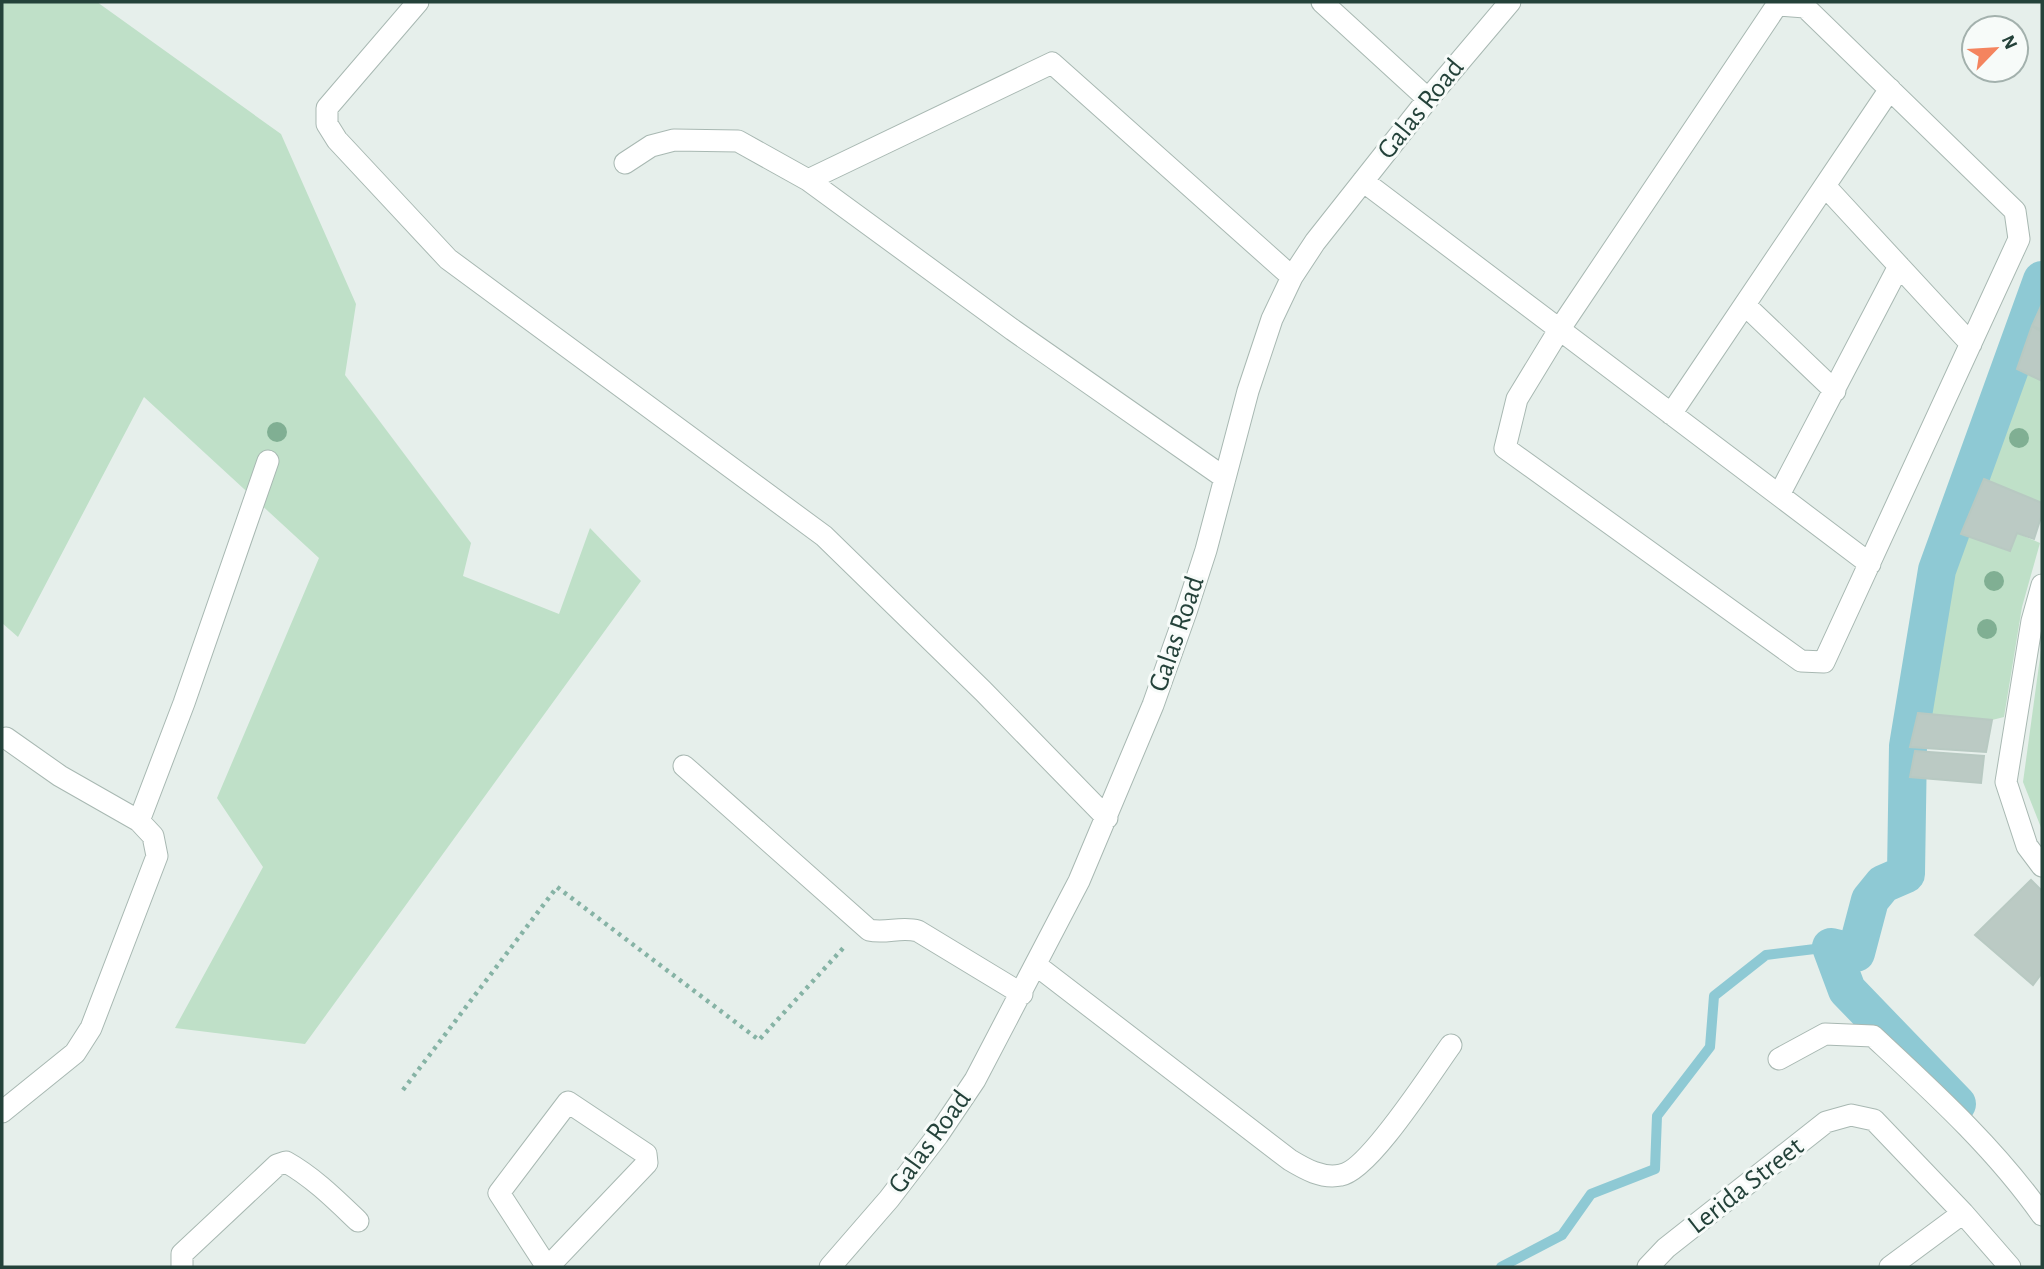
<svg xmlns="http://www.w3.org/2000/svg" width="2044" height="1269" viewBox="0 0 2044 1269" font-family="'Alegreya Sans',sans-serif">
	<style>
		.green { fill: #bfe0c8 }
		.lines { fill: none; stroke-linecap: round; stroke-linejoin: round }
		.stream { stroke: #8ec9d4; stroke-width: 10 }
		.canal { stroke: #8ec9d4; stroke-width: 38 }
		.building { fill: #bbcac4; stroke: #b8c9c2; stroke-width: 2 }
		.street-casing { stroke: #a8b8b2; stroke-width: 23 }
		.path { stroke: #86b3a5; stroke-width: 4.5; stroke-dasharray: 3.5 5; stroke-linecap: butt }
		.street { stroke: #fff; stroke-width: 21 }
		.tree { fill: #80af93 }
		.labels { text-anchor: middle; dominant-baseline: central; stroke-width: 6; stroke-linejoin: round; paint-order: stroke }
		.street-label { font-size: 28px; fill: #24423a; stroke: #f7fbf9 }
	</style>
	<rect width="100%" height="100%" fill="#e6efeb"/>
	<path class="green" d="M 2,2 L 97,2 L 281,134 L 356,304 L 345,375 L 471,543 L 463,576 L 559,614 L 590,528 L 641,581 L 305,1044 L 175,1028 L 263,867 L 217,798 L 319,558 L 144,397 L 18,637 L 2,623 Z
		M 2017,369 L 2042,381 L 2042,503 L 1984,479 Z
		M 2017,533 L 2040,543 L 2022,607 L 2004,717 L 1992,720 L 1900,711 L 1939,574 L 1954,536 L 1961,534 L 2009,551 Z
		M 2042,643 L 2042,830 L 2023,782 Z"/>
	<g class="lines">
		<path class="stream" d="M 1501,1267 L 1562,1235 L 1591,1194 L 1655,1169 L 1657,1116 L 1710,1047 L 1714,996 L 1766,955 L 1831,947"/>
		<path class="canal" d="M 1831,947 L 1856,953 L 1870,900 L 1883,884 L 1906,874 L 1908,746 L 1937,570 L 2042,280
			M 1831,947 L 1847,990 L 1957,1104"/>
	</g>
	<path class="building" d="M 2042,304 L 2042,330 L 2032,326 Z
		M 2032,326 L 2042,332 L 2042,381 L 2017,369 Z
		M 1984,479 L 2042,503 L 2042,514 L 2034,539 L 2017,533 L 2010,551 L 1961,534 Z
		M 1918,713 L 1992,720 L 1986,752 L 1910,747 Z
		M 1915,751 L 1984,756 L 1981,783 L 1910,777 Z
		M 2031,880 L 2042,891 L 2042,973 L 2033,985 L 1975,935 Z"/>
	<g class="lines">
		<defs>
			<path id="street" d="M 418,2 L 327,108 L 327,124 L 337,140 L 448,259 L 824,536 L 983,691 L 1107,818
				M 1322,2 L 1428,99
				M 1777,5 L 1805,7 L 2015,211 L 2019,239 L 1824,662 L 1801,661 L 1505,448 L 1517,399 L 1559,330 Z
				M 625,163 L 651,146 L 674,140 L 738,141 L 808,180
				M 1363,181 L 1870,564
				M 1825,186 L 1971,344
				M 1745,305 L 1835,391
				M 1671,414 L 1890,89
				M 1225,478 L 1013,330 L 808,180 L 1052,63 L 1292,277
				M 1779,495 L 1899,266
				M 2042,585 L 2032,621 L 2006,782 L 2027,846 L 2042,866
				M 684,766 L 869,930 C 886,934 901,926 918,931 L 1022,994
				M 139,821 L 184,703 L 268,461
				M 1036,965 L 1290,1160 C 1305,1169 1322,1179 1341,1175 C 1369,1171 1432,1071 1451,1045
				M 1779,1059 L 1825,1034 L 1873,1036 C 1932,1091 1995,1148 2042,1215
				M 2,1112 L 75,1053 L 91,1028 L 157,856 L 153,836 L 139,821 L 60,776 L 6,738
				M 182,1267 L 182,1254 L 277,1165 L 286,1162 C 313,1177 336,1200 358,1221
				M 547,1267 L 499,1193 L 568,1102 L 646,1154 L 647,1163 L 548,1267
				M 830,1267 L 889,1199 L 938,1135 L 975,1080 L 1079,881 L 1153,705 L 1186,612 L 1206,550 L 1248,391 L 1272,319 L 1292,277 L 1315,242 L 1428,99 L 1510,2
				M 1648,1267 L 1666,1248 L 1826,1122 L 1851,1115 L 1874,1120 L 1963,1213 L 2010,1267
				M 1890,1267 L 1963,1213"/>
		</defs>
		<use href="#street" class="street-casing"/>
		<path class="path" d="M 403,1090 L 557,887 L 759,1040 L 846,945"/>
		<use href="#street" class="street"/>
	</g>
	<g class="tree">
		<circle cx="277" cy="432" r="10"/>
		<circle cx="2019" cy="438" r="10"/>
		<circle cx="1994" cy="581" r="10"/>
		<circle cx="1987" cy="629" r="10"/>
	</g>
	<g class="labels">
		<g class="street-label">
			<text transform="translate(1421 109) rotate(-51)">Galas Road</text>
			<text transform="translate(1177 634) rotate(-71)">Galas Road</text>
			<text transform="translate(930 1142) rotate(-54)">Galas Road</text>
			<text transform="translate(1746 1186) rotate(-38)">Lerida Street</text>
		</g>
	</g>
	<rect width="2044" height="1269" fill="none" stroke="#24423a" stroke-width="7"/>
	<g transform="translate(1995 49) rotate(65)"><circle r="33" fill="#f7fbf9" stroke="#a3b1ad" stroke-width="2"/>
	<path d="M0-5L12 26L0 18L-12 26Z" fill="#f4845f"/>
	<text y="-10" font-size="19" font-weight="bold" text-anchor="middle" fill="#24423a">N</text>
	</g>
</svg>
